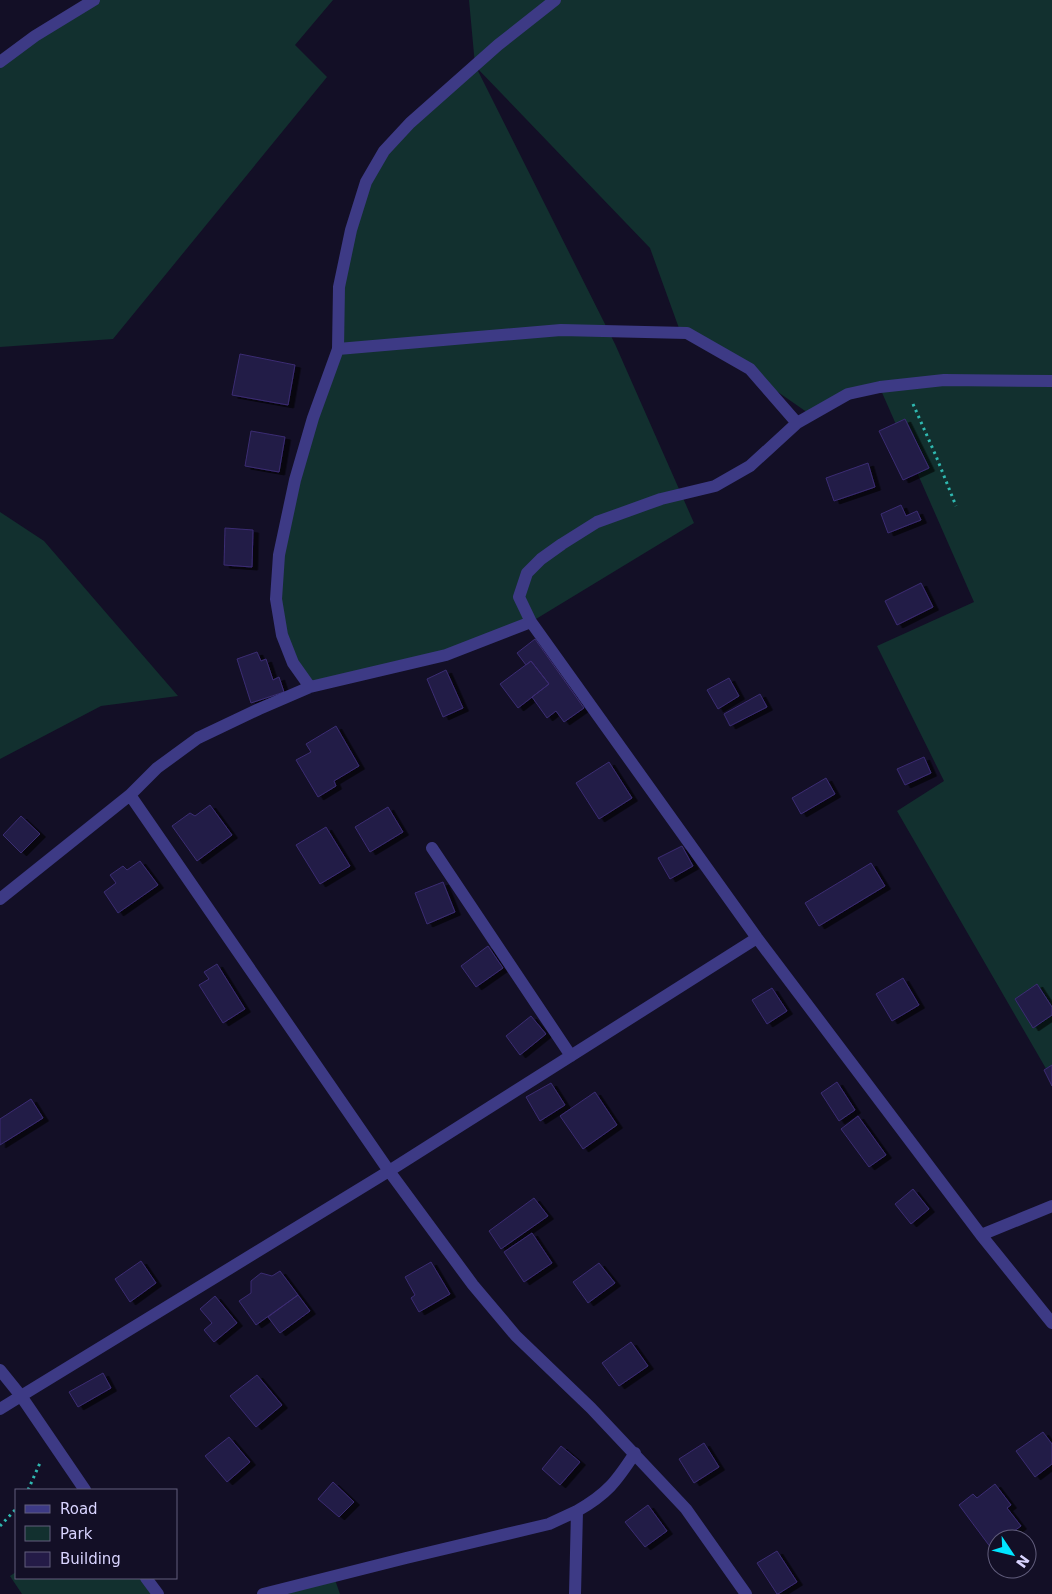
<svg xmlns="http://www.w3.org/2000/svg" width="1052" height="1594" viewBox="0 0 1052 1594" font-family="'DejaVu Sans',sans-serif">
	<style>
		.green { fill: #12302f }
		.building { fill: #241b47; stroke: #3b2d73; filter: url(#shadow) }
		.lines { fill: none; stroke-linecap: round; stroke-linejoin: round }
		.path { stroke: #2fb8b0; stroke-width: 3; stroke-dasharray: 2.5 4; stroke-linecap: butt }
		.minor { stroke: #3d3a85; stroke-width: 12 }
	</style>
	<defs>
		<filter id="shadow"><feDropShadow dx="5.5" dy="3" stdDeviation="0" flood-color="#0009"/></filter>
	</defs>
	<rect width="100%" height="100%" fill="#130f26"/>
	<path class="green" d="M 94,0 L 333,0 L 295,45 L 327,77 L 113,339 L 0,347 L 0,62 Z
		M 469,0 L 1052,0 L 1052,1079 L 897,811 L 944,781 L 877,646 L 974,602 L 880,388 L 811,415 L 752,374 L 680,331 L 650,248 L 476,67 L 615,344 L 694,523 L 531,622 L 446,655 L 310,687 L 282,635 L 279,555 L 338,349 L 351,230 L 384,151 L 475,65 Z
		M 0,512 L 44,541 L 178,696 L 101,706 L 0,759 Z
		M 16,1572 L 16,1578 L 146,1578 L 158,1594 L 22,1594 L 10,1576 Z
		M 334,1577 L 340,1594 L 263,1594 Z"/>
	<path class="building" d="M 240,354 L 295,365 L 288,405 L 232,395 Z
		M 905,419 L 929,468 L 903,480 L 879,431 Z
		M 251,431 L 285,437 L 279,472 L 245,466 Z
		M 868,463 L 875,487 L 834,501 L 826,478 Z
		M 901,505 L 906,516 L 917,511 L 921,520 L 888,533 L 881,514 Z
		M 225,528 L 253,530 L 252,567 L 224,565 Z
		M 921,583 L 933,607 L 897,625 L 885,601 Z
		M 535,639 L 584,708 L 564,722 L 556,711 L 547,718 L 532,697 L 549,684 L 531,661 L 526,665 L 517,653 Z
		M 257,652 L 261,661 L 266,659 L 273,680 L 279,677 L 284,692 L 251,703 L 237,659 Z
		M 531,661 L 549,684 L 518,708 L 500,684 Z
		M 446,670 L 463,708 L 443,717 L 427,679 Z
		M 729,678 L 739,696 L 718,709 L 707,690 Z
		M 760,694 L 767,707 L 730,726 L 724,714 Z
		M 336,726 L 359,766 L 334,781 L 336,786 L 318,797 L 296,760 L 311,752 L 306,744 Z
		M 924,757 L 931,773 L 905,785 L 897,769 Z
		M 609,762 L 632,798 L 599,819 L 576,783 Z
		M 826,778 L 835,794 L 801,814 L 792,798 Z
		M 210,805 L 232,835 L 197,861 L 172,826 L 190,813 L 195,816 Z
		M 388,807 L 403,832 L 370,852 L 355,827 Z
		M 21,816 L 40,834 L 21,853 L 3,835 Z
		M 326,827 L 350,866 L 320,884 L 296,845 Z
		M 682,846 L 693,866 L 670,879 L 658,858 Z
		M 140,861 L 158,885 L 118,913 L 104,892 L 116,883 L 110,875 L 123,866 L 127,870 Z
		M 871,863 L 885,886 L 819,926 L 805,903 Z
		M 443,882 L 455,912 L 427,924 L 415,893 Z
		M 488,946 L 503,968 L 476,987 L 461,966 Z
		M 217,964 L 245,1009 L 223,1023 L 199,985 L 209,979 L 204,972 Z
		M 903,978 L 919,1005 L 892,1021 L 876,994 Z
		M 1037,984 L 1052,1007 L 1052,1015 L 1033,1028 L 1015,999 Z
		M 772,988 L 787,1011 L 767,1024 L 752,1000 Z
		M 531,1016 L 546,1034 L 520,1055 L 506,1036 Z
		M 1052,1065 L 1052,1086 L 1044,1070 Z
		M 837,1082 L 855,1110 L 839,1121 L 821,1093 Z
		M 551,1083 L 565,1105 L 540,1121 L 526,1097 Z
		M 595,1092 L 617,1125 L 583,1149 L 560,1116 Z
		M 31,1099 L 43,1118 L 0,1145 L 0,1119 Z
		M 858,1116 L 886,1155 L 869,1167 L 841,1129 Z
		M 913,1189 L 929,1209 L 911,1224 L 895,1204 Z
		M 534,1198 L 548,1216 L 501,1249 L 489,1231 Z
		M 532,1233 L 552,1263 L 524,1282 L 504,1252 Z
		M 141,1261 L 156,1283 L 130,1302 L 115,1279 Z
		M 431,1262 L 450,1294 L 419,1312 L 411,1298 L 415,1295 L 405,1277 Z
		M 599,1263 L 615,1283 L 588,1303 L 573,1282 Z
		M 280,1271 L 298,1295 L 256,1325 L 239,1301 L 251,1293 L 251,1281 L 261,1273 L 272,1276 Z
		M 298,1295 L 310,1311 L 280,1333 L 268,1317 Z
		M 215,1296 L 237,1323 L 214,1342 L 204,1330 L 212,1323 L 200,1309 Z
		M 631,1342 L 648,1366 L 619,1386 L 602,1363 Z
		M 103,1373 L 111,1388 L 78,1407 L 69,1392 Z
		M 257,1375 L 282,1405 L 256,1427 L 230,1396 Z
		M 1043,1432 L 1052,1444 L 1052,1464 L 1035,1477 L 1016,1451 Z
		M 229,1437 L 250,1462 L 227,1482 L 205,1456 Z
		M 704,1443 L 719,1467 L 694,1483 L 679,1459 Z
		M 561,1446 L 580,1462 L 560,1485 L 542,1469 Z
		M 333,1482 L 354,1502 L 339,1517 L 318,1499 Z
		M 995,1484 L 1011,1505 L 1007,1508 L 1021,1526 L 1003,1539 L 997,1539 L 997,1544 L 991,1548 L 959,1505 L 973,1494 L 977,1498 Z
		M 648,1505 L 667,1531 L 645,1547 L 625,1522 Z
		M 777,1551 L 797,1582 L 778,1594 L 777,1594 L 757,1563 Z"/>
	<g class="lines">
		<path class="path" d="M 913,404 L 936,456 L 956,506
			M 28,1490 L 40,1463
			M 0,1526 L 16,1509"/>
		<path class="minor" d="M 0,62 L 35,36 L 94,0
			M 338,349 L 561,330 L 687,333 L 750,369 L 797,423
			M 310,687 L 293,663 L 282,635 L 276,599 L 279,555 L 295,480 L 313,418 L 338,349 L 339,287 L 351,230 L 366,182 L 384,151 L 410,123 L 498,45 L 555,0
			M 432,848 L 571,1056
			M 0,899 L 130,795
			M 1052,1206 L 981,1235 L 1052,1323
			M 981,1235 L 757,938 L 531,622 L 519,597 L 527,573 L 541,559 L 562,544 L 597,522 L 661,499 L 715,486 L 750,466 L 797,423 L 848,394 L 880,387 L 944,380 L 1052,381
			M 0,1370 L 21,1396 L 0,1409
			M 85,1490 L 21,1396 L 389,1171 L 130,795 L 157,768 L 198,738 L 259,709 L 310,687 L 446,655 L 531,622
			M 146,1578 L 158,1594
			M 263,1594 L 406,1558 L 549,1524 L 577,1511
			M 575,1594 L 577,1511 C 607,1494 616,1482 635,1453
			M 746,1594 L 686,1509 L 591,1408 L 516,1336 L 473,1285 L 389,1171 L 757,938"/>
	</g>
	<rect x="15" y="1489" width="162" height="90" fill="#130f26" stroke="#625e7d"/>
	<rect x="25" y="1505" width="25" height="8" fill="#3d3a85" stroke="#625e7d"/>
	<text x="60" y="1514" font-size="15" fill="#d9d4ff">Road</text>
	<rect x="25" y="1526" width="25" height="15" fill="#12302f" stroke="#625e7d"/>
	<text x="60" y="1539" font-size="15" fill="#d9d4ff">Park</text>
	<rect x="25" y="1552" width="25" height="15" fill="#241b47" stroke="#625e7d"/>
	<text x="60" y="1564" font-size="15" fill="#d9d4ff">Building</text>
	<g transform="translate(1012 1554) rotate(125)"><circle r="24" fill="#130f26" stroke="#625e7d"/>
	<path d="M0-4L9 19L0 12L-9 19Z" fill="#00e5ff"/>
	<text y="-8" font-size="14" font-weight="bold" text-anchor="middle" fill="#d9d4ff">N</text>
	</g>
</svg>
